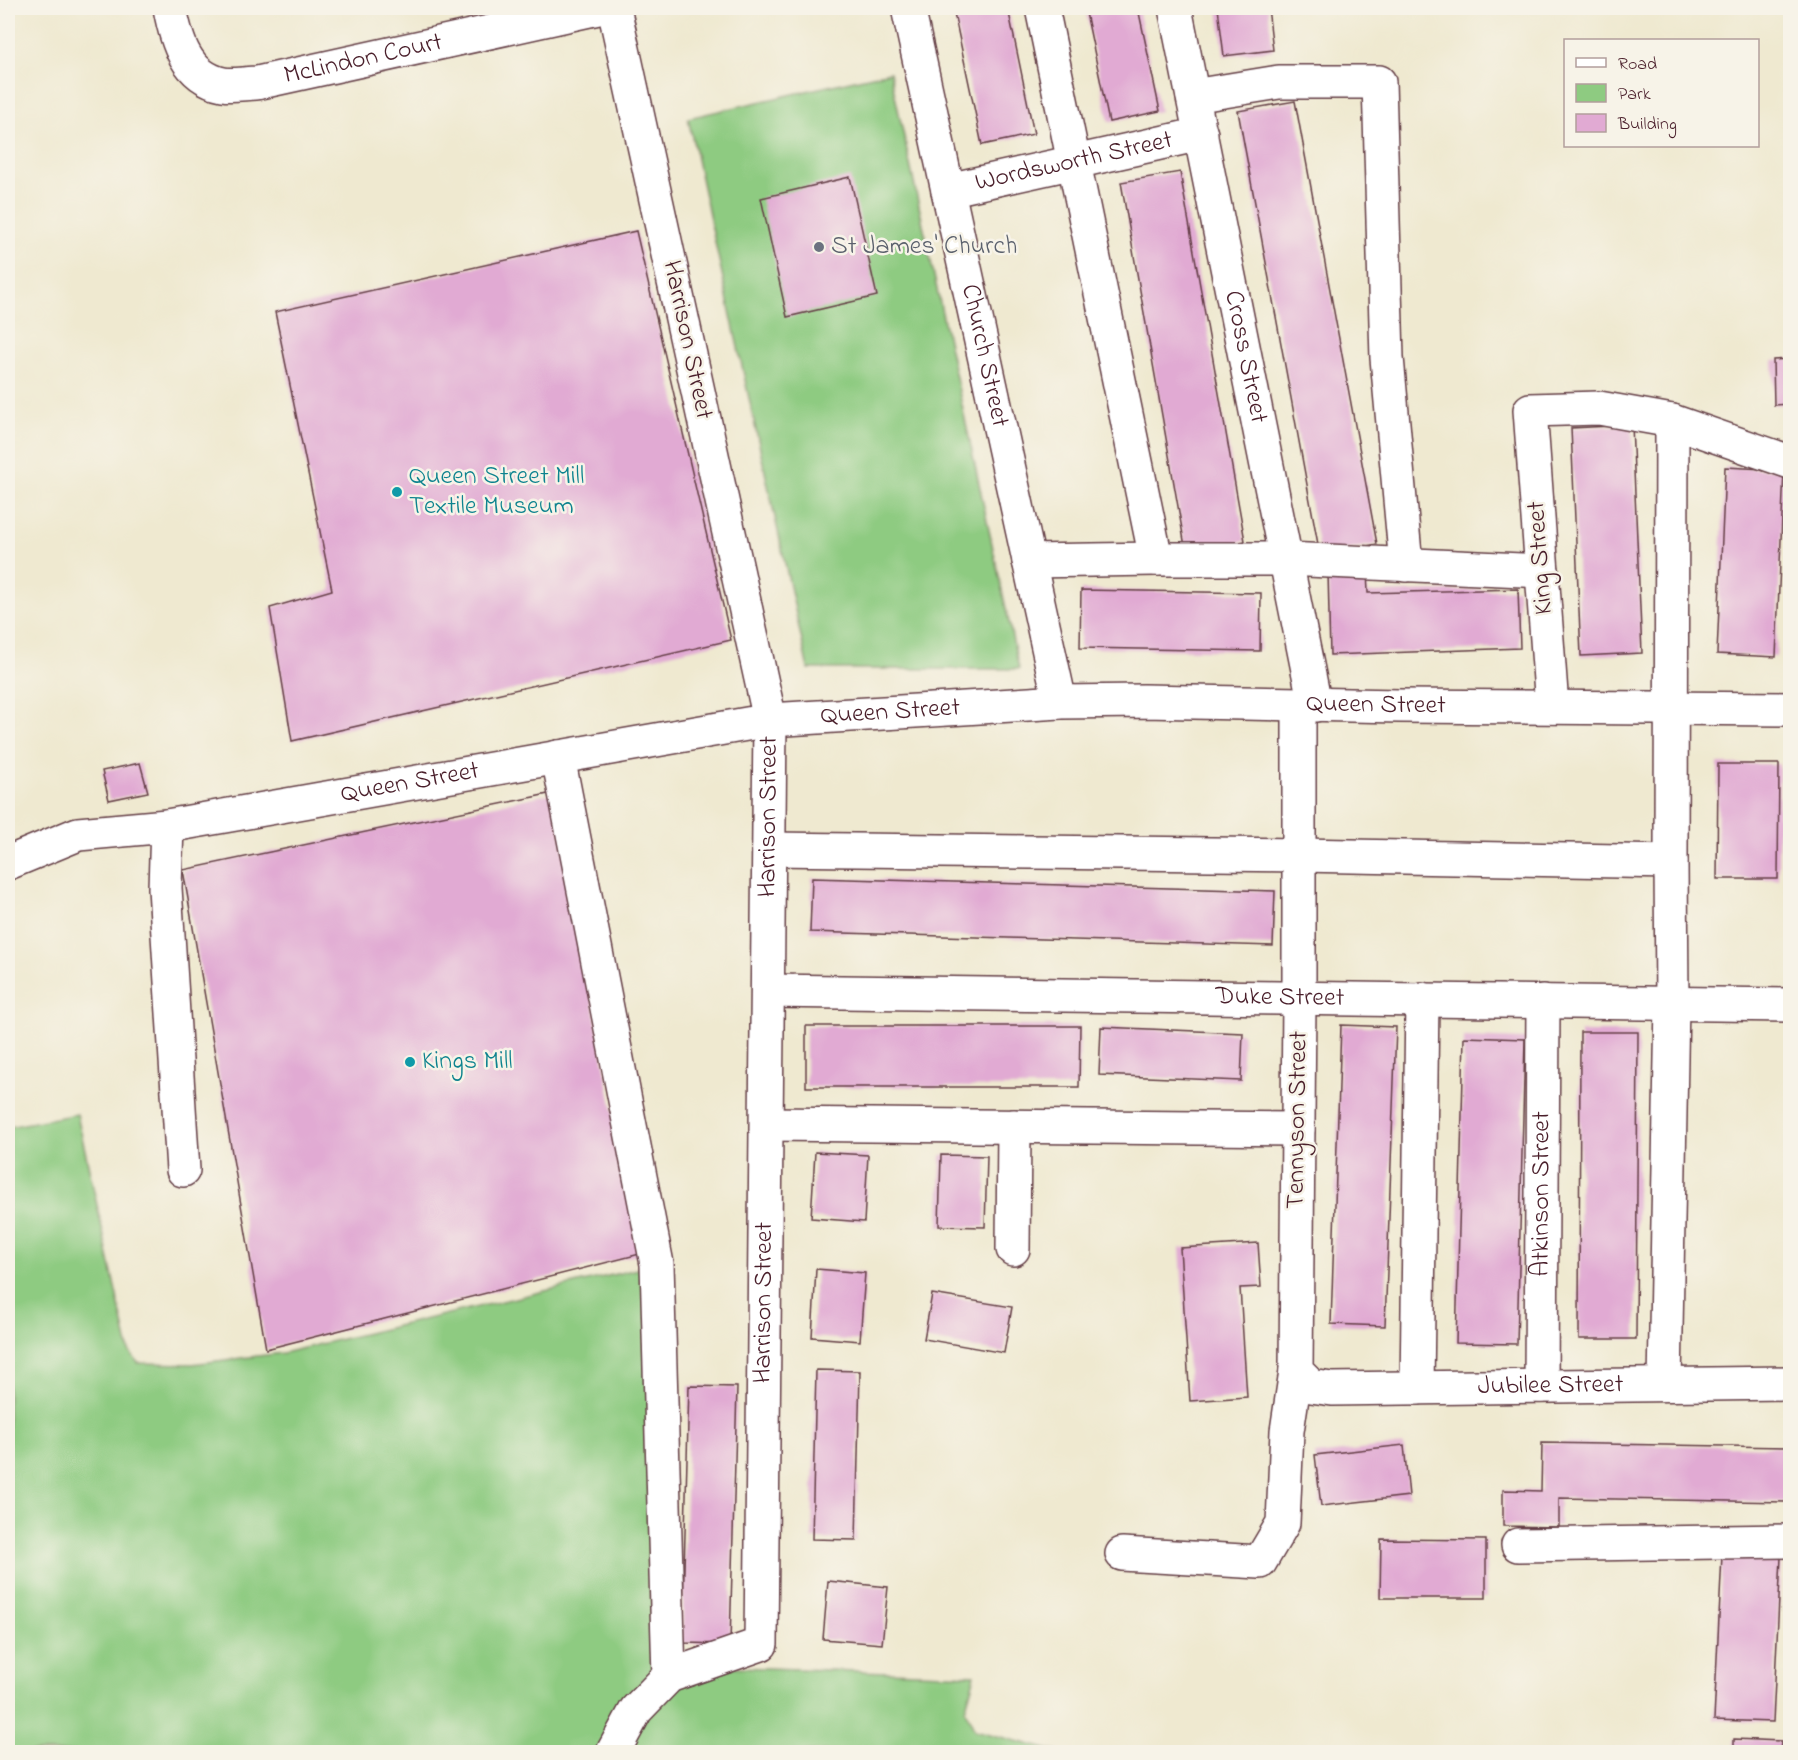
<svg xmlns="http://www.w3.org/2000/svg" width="1798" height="1760" viewBox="0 0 1798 1760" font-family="'Indie Flower',sans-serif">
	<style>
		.green { fill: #8ecb81; stroke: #6c7556; stroke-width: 1.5 }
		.building { fill: #e1aad3 }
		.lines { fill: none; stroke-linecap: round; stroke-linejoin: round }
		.minor-casing { stroke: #633d44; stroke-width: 36 }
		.minor { stroke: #fff; stroke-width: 33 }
		.worship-dot { fill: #6b7280; stroke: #f7f3e8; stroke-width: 2 }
		.culture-dot { fill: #0f9aa8; stroke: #f7f3e8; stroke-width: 2 }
		.labels { text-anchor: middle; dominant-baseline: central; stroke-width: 5; stroke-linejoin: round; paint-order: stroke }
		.street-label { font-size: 26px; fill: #4a1f2b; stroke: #f7f3e8 }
		.worship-label { font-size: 26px; fill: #5b616d; stroke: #f7f3e8; text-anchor: start }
		.culture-label { font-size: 26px; fill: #0d838f; stroke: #f7f3e8; text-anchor: start }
	</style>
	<rect width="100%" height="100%" fill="#f7f3e8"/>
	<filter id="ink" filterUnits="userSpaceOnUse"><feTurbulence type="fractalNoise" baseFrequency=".0167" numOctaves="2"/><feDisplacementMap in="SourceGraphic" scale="12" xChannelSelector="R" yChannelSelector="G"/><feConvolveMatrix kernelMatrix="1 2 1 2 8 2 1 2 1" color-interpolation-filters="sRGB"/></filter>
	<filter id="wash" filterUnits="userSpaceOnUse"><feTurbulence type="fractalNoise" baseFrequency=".008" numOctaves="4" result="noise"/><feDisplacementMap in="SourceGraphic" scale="24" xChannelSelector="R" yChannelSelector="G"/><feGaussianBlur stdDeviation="1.35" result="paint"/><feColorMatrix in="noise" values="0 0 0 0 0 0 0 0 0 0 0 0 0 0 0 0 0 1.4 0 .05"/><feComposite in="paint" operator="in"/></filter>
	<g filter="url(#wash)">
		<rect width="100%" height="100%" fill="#efe9d0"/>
		<path class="green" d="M 890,72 L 1019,669 L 808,669 L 688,118 Z
			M 77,1114 L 129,1351 L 138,1363 L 192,1364 L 283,1353 L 650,1266 L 674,1665 L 975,1675 L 965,1710 L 975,1730 L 1058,1752 L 8,1752 L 8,1127 Z"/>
		<g id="blocks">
			<path class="building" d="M 953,8 L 1008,8 L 1034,134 L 982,145 Z
				M 1085,8 L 1138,8 L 1160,111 L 1109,122 Z
				M 1218,8 L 1268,8 L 1273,50 L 1224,56 Z
				M 1295,101 L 1377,544 L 1320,555 L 1238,111 Z
				M 1180,172 L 1245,541 L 1186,552 L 1121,182 Z
				M 850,177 L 877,296 L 787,317 L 761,198 Z
				M 636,231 L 731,640 L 292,741 L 270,608 L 332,590 L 275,312 Z
				M 1790,359 L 1790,404 L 1774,405 L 1773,360 Z
				M 1632,425 L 1642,653 L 1581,656 L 1571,428 Z
				M 1725,467 L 1784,470 L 1776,657 L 1717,654 Z
				M 1367,571 L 1368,593 L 1518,589 L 1520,648 L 1330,655 L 1328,572 Z
				M 1081,590 L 1261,593 L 1260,651 L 1080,648 Z
				M 140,763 L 148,792 L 109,800 L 102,771 Z
				M 1718,764 L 1779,764 L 1778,879 L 1717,879 Z
				M 553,793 L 640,1254 L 266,1349 L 183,870 Z
				M 812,878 L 1275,891 L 1273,946 L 810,932 Z
				M 1341,1025 L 1396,1027 L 1385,1326 L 1331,1324 Z
				M 806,1026 L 1080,1026 L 1079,1087 L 806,1087 Z
				M 1101,1027 L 1243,1033 L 1241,1081 L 1099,1075 Z
				M 1580,1032 L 1638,1032 L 1636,1339 L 1579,1339 Z
				M 1464,1037 L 1525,1039 L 1517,1344 L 1456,1343 Z
				M 815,1152 L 868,1155 L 864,1222 L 811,1218 Z
				M 941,1155 L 987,1156 L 985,1227 L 939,1226 Z
				M 1258,1243 L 1261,1287 L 1240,1288 L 1247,1397 L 1190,1401 L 1180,1248 Z
				M 816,1269 L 865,1273 L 860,1341 L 812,1337 Z
				M 932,1294 L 1012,1307 L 1004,1353 L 924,1339 Z
				M 816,1370 L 860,1371 L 856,1540 L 812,1539 Z
				M 689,1386 L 737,1387 L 730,1644 L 682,1643 Z
				M 1542,1443 L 1787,1447 L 1786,1502 L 1559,1498 L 1559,1527 L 1503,1526 L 1503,1490 L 1541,1491 Z
				M 1404,1445 L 1409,1496 L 1321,1506 L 1315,1455 Z
				M 1381,1539 L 1486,1540 L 1486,1598 L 1380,1598 Z
				M 1722,1555 L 1781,1557 L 1773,1722 L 1714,1720 Z
				M 828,1581 L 888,1587 L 882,1644 L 823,1639 Z
				M 1734,1739 L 1781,1741 L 1780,1752 L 1734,1752 Z"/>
		</g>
	</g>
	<g filter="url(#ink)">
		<use href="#blocks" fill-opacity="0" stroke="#633d44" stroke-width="1.5"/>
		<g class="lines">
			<defs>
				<g id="minor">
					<path id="s1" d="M 170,8 C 176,40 186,77 223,84 C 233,86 246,83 257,83 L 599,8"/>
					<path id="s2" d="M 908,8 L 1060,702"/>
					<path d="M 1042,8 L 1156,559 L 1286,559 L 1542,571"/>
					<path id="s3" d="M 1175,8 L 1315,705"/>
					<path d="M 1193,96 L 1279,82 L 1379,82 L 1387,358 L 1406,565"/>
					<path id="s4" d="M 948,190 L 1201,134"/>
					<path d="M 1029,561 L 1156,559"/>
					<path id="s5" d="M 1299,704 L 1299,998 L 1296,1371 L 1311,1386 L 1332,1389 L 1790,1383"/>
					<path d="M 1552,707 L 1530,410 L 1599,408 L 1672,421"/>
					<path d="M 558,757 L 657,1264 L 669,1676"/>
					<path d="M 167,826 L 165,888 L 183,1170"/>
					<path d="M 769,849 L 1299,855 L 1671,862 L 1672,421 L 1790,462"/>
					<path id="s6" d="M 8,863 L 78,834 L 167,826 L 770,720 L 1060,702 L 1144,701 L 1400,706 L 1790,709"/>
					<path id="s7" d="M 768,991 L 1790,1005"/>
					<path d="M 767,1124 L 1298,1129"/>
					<path d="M 1013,1249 L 1014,1126"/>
					<path d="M 1665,1384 L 1672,1003 L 1671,862"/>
					<path id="s8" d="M 1541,1386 L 1543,1001"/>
					<path d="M 1417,1388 L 1422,999"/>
					<path d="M 1518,1545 L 1790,1541"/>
					<path d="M 1122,1554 L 1260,1562 L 1283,1523 L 1287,1431 L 1296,1371"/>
					<path id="s9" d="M 613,1752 L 636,1710 L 669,1676 L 761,1644 L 770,720 L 614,8"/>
				</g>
			</defs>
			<use href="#minor" class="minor-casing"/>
			<use href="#minor" class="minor"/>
		</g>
	</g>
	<circle class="worship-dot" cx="819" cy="247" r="6"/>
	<g class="culture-dot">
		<circle cx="397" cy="492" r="6"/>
		<circle cx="410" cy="1062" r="6"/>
	</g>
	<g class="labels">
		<g class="street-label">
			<text stroke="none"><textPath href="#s1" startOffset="242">McLindon Court</textPath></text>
			<text stroke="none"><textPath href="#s4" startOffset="129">Wordsworth Street</textPath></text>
			<text transform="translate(687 340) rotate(78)">Harrison Street</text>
			<text stroke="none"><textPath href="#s2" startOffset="356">Church Street</textPath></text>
			<text stroke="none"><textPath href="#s3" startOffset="356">Cross Street</textPath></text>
			<text transform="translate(1541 558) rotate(-94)">King Street</text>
			<text stroke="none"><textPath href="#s6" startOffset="1384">Queen Street</textPath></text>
			<text stroke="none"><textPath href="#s6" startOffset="898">Queen Street</textPath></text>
			<text stroke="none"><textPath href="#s6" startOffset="412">Queen Street</textPath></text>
			<text stroke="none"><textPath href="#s9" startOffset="1020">Harrison Street</textPath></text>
			<text stroke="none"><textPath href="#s7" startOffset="512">Duke Street</textPath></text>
			<text transform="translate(1298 1120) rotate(-89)">Tennyson Street</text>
			<text stroke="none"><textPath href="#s8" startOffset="192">Atkinson Street</textPath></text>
			<text stroke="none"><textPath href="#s9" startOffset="534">Harrison Street</textPath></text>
			<text stroke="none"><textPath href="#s5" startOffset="928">Jubilee Street</textPath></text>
		</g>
		<g class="worship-label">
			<text x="831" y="247">St James' Church</text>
		</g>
		<g class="culture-label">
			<text x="409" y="477">Queen Street Mill<tspan x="409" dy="30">Textile Museum</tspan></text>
			<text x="422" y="1062">Kings Mill</text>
		</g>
	</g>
	<rect width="1798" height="1760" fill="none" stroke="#f7f3e8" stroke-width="30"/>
	<rect x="1564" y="39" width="195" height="108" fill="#f7f3e8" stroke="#b29e9c" stroke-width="1.5"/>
	<rect x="1576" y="58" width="30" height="9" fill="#ffffff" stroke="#b29e9c" stroke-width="1.5"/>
	<text x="1618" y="69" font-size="18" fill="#4a1f2b">Road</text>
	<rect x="1576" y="84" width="30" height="18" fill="#8ecb81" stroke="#b29e9c" stroke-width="1.5"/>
	<text x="1618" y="99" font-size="18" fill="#4a1f2b">Park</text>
	<rect x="1576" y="114" width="30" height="18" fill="#e1aad3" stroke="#b29e9c" stroke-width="1.5"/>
	<text x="1618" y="129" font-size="18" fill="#4a1f2b">Building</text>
</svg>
